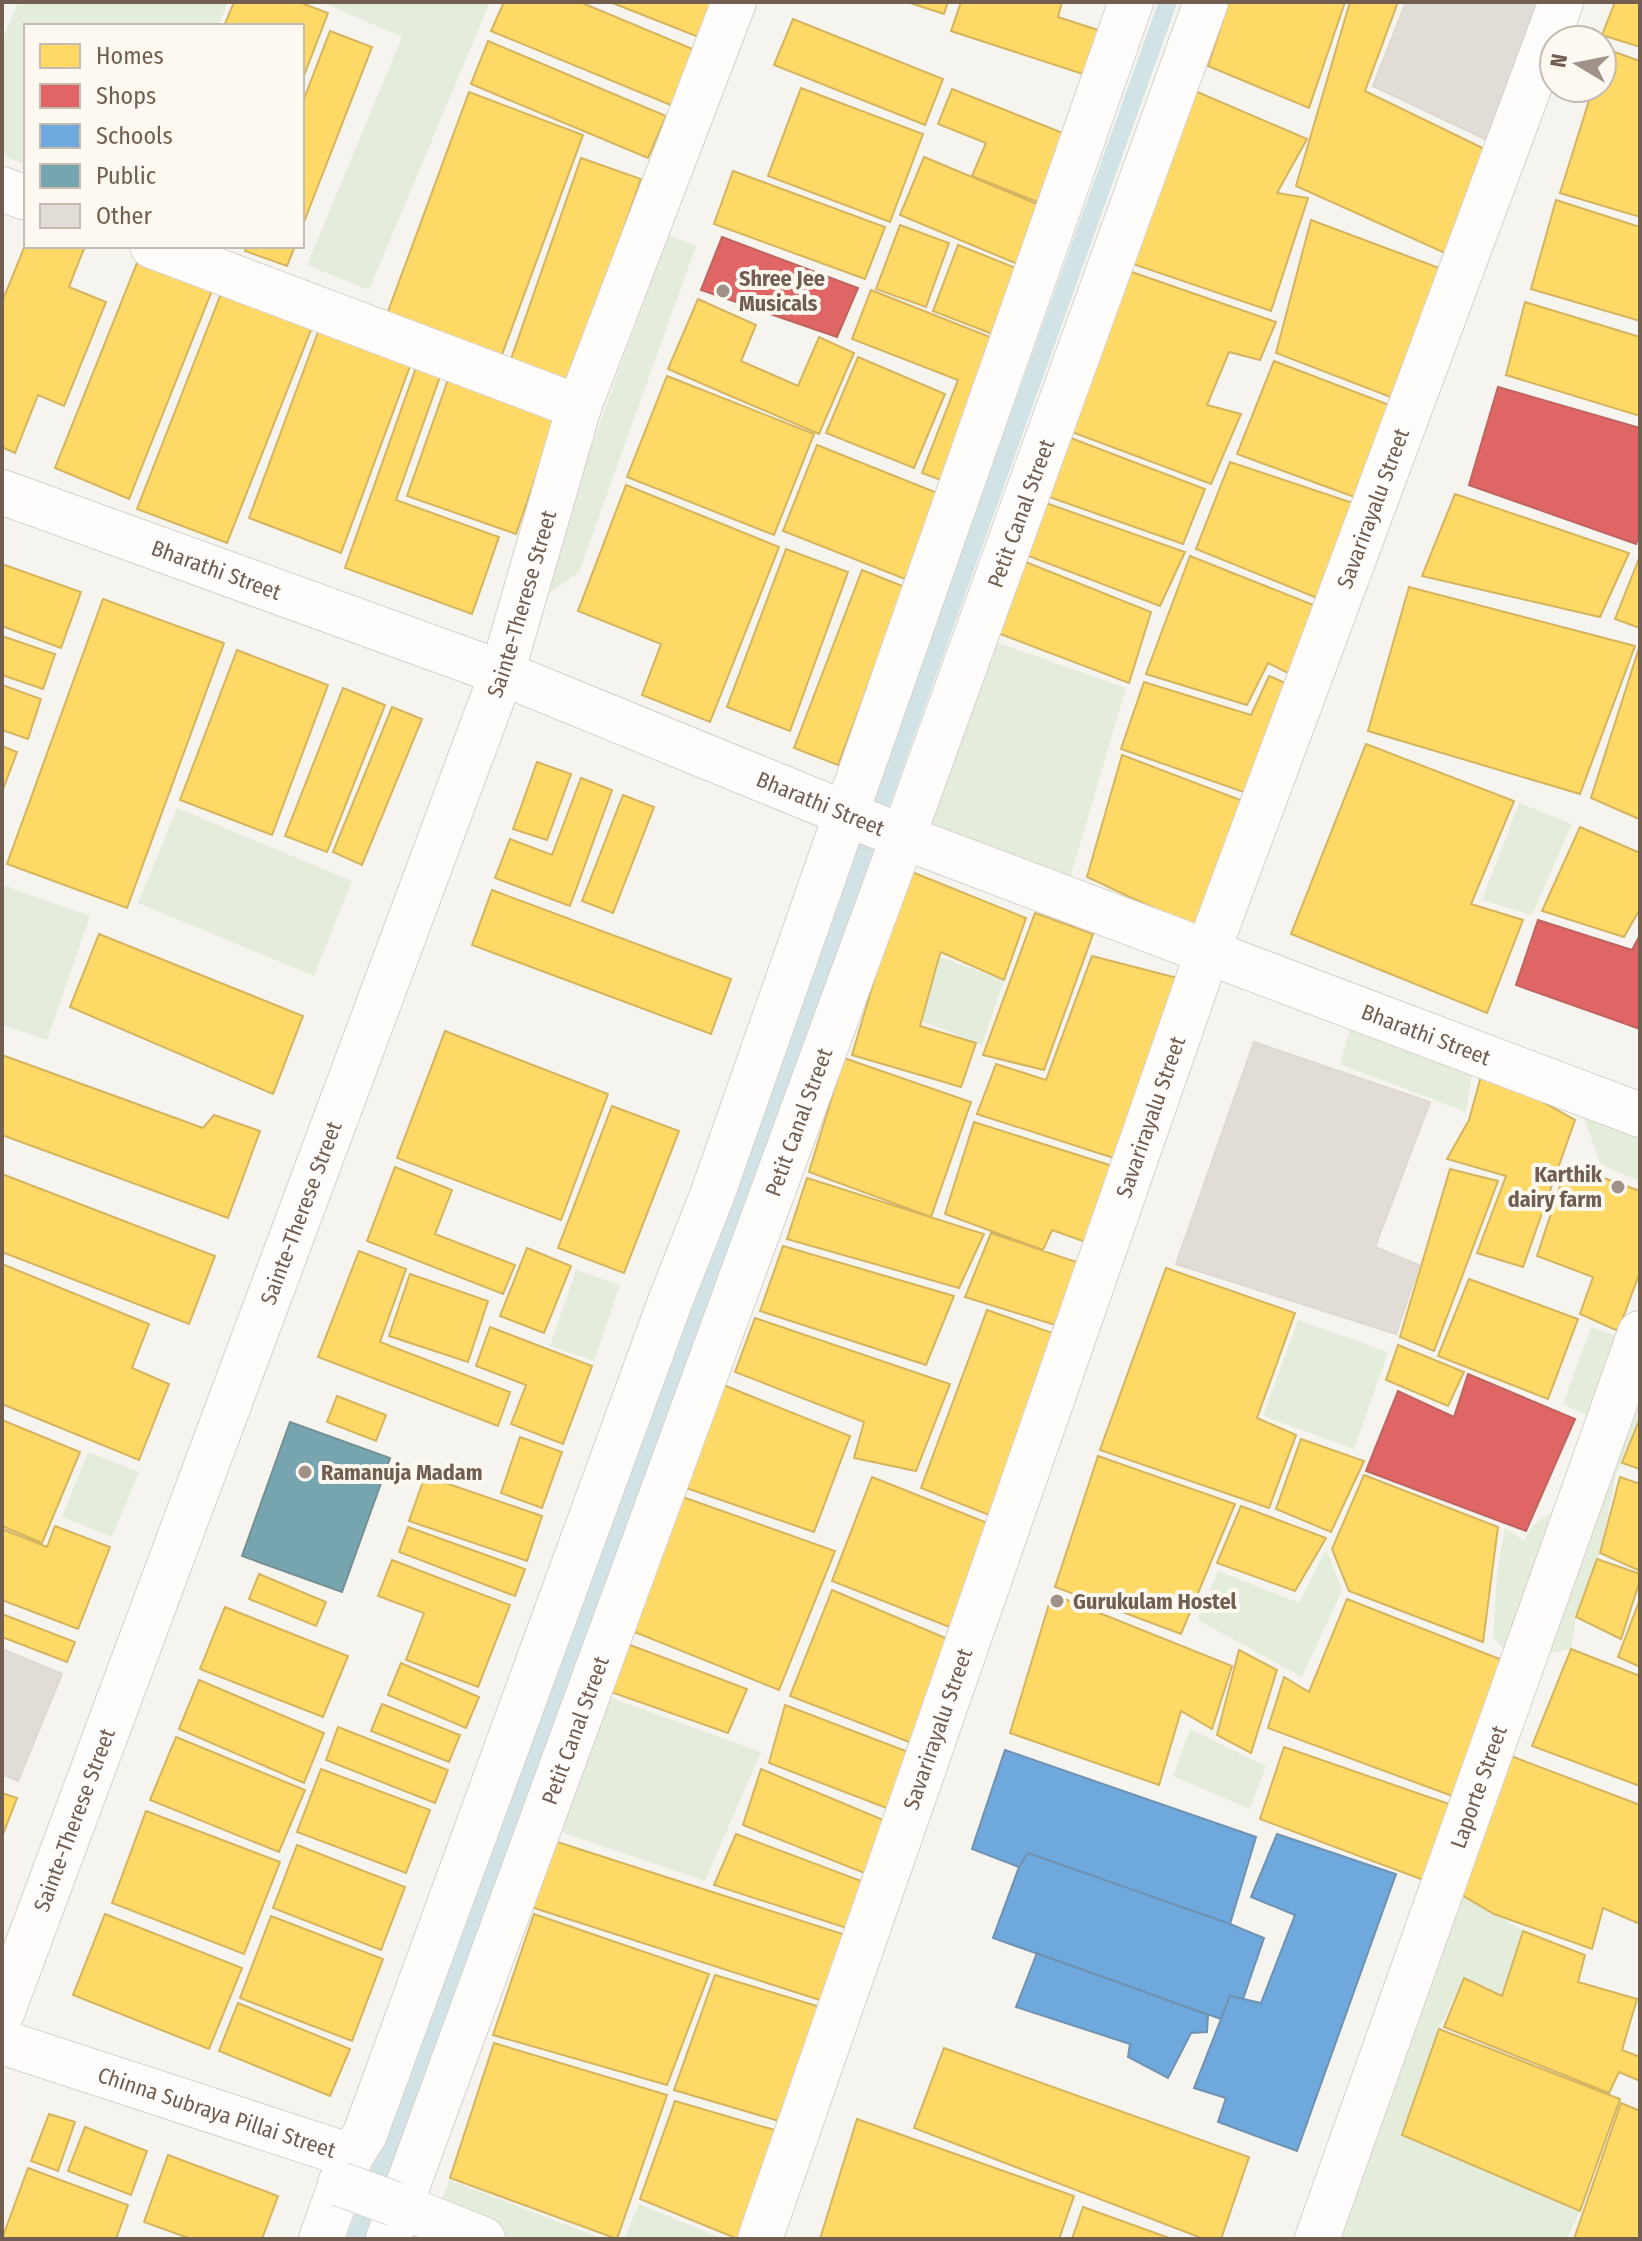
<svg xmlns="http://www.w3.org/2000/svg" width="1642" height="2241" viewBox="0 0 1642 2241" font-family="'Fira Sans Condensed',sans-serif">
	<style>
		.green { fill: #e4ecdb }
		.homes { fill: #ffd966; stroke: #d5b460; stroke-width: 2 }
		.shops { fill: #e06666; stroke: #bf6460; stroke-width: 2 }
		.schools { fill: #6fa8dc; stroke: #7092b2; stroke-width: 2 }
		.public { fill: #76a5af; stroke: #759093; stroke-width: 2 }
		.lines { fill: none; stroke-linecap: round; stroke-linejoin: round }
		.stream { stroke: #d2e3e6; stroke-width: 18 }
		.building { fill: #e2dcd6; stroke: #dfd8d1; stroke-width: 2 }
		.minor-casing { stroke: #d6d1cc; stroke-width: 46 }
		.minor { stroke: #fefdfc; stroke-width: 44 }
		.minor-bridge-casing { stroke: #d6d1cc; stroke-width: 46; stroke-linecap: butt }
		.minor-bridge { stroke: #fefdfc; stroke-width: 44 }
		.poi-dot { fill: #a09288; stroke: #fdf9f1; stroke-width: 3 }
		.labels { text-anchor: middle; dominant-baseline: central; stroke-width: 8; stroke-linejoin: round; paint-order: stroke }
		.poi-label { font-size: 22px; font-weight: bold; fill: #725e51; stroke: #fdf9f1; text-anchor: start }
		.street-label { font-size: 22px; fill: #725e51; stroke: #fdf9f1 }
	</style>
	<rect width="100%" height="100%" fill="#f6f4ee"/>
	<path class="green" d="M 18,2 L 228,2 L 218,26 L 26,26 L 26,165 L 2,155 L 2,41 Z
		M 321,2 L 490,2 L 369,290 L 307,265 L 402,37 Z
		M 668,235 L 696,246 L 579,572 L 535,603 Z
		M 990,640 L 1126,688 L 1068,885 L 919,826 Z
		M 1519,803 L 1572,824 L 1532,915 L 1482,900 Z
		M 177,808 L 352,881 L 314,976 L 138,903 Z
		M 2,885 L 90,916 L 47,1040 L 2,1025 Z
		M 939,957 L 1004,980 L 982,1045 L 922,1021 Z
		M 1354,1016 L 1474,1061 L 1466,1112 L 1340,1064 Z
		M 1579,1105 L 1640,1126 L 1640,1181 L 1601,1165 Z
		M 576,1270 L 620,1285 L 594,1361 L 550,1346 Z
		M 1298,1320 L 1388,1352 L 1354,1449 L 1263,1416 Z
		M 1591,1327 L 1629,1340 L 1601,1423 L 1563,1404 Z
		M 1640,1341 L 1640,1418 L 1616,1475 L 1600,1553 L 1576,1617 L 1571,1649 L 1547,1653 L 1460,1893 L 1523,1931 L 1502,1996 L 1464,1978 L 1439,2029 L 1402,2135 L 1580,2211 L 1567,2239 L 1409,2239 L 1404,2237 L 1402,2239 L 1320,2239 Z
		M 88,1452 L 139,1472 L 112,1537 L 62,1517 Z
		M 1574,1497 L 1511,1656 L 1493,1638 L 1497,1573 L 1505,1528 L 1524,1541 L 1533,1525 Z
		M 1326,1549 L 1342,1590 L 1302,1677 L 1198,1620 L 1218,1571 L 1299,1603 Z
		M 603,1695 L 761,1752 L 705,1881 L 558,1831 Z
		M 1190,1729 L 1266,1766 L 1250,1809 L 1173,1776 Z
		M 449,2180 L 603,2239 L 491,2239 L 436,2218 Z
		M 639,2204 L 723,2239 L 624,2239 Z"/>
	<path class="homes" d="M 234,2 L 299,2 L 328,13 L 302,81 L 302,26 L 224,26 Z
		M 504,2 L 580,2 L 695,50 L 673,106 L 491,31 Z
		M 610,2 L 716,2 L 701,38 Z
		M 907,2 L 948,2 L 944,14 Z
		M 961,2 L 1062,2 L 1058,17 L 1104,32 L 1089,76 L 951,31 Z
		M 1229,2 L 1345,2 L 1309,108 L 1208,66 Z
		M 1350,2 L 1398,2 L 1365,91 L 1495,154 L 1454,257 L 1296,186 Z
		M 1615,2 L 1640,2 L 1640,47 L 1602,35 Z
		M 793,19 L 943,79 L 925,125 L 774,65 Z
		M 330,31 L 372,47 L 302,227 L 302,104 Z
		M 488,41 L 666,116 L 648,158 L 471,84 Z
		M 1606,49 L 1640,61 L 1640,217 L 1560,193 L 1593,88 L 1602,88 L 1602,61 Z
		M 801,88 L 923,134 L 890,222 L 768,176 Z
		M 952,89 L 1068,135 L 1043,204 L 972,176 L 986,143 L 938,124 Z
		M 1195,91 L 1307,139 L 1277,193 L 1308,198 L 1271,311 L 1130,263 Z
		M 469,92 L 583,135 L 500,360 L 386,317 Z
		M 924,157 L 1044,207 L 1020,265 L 900,215 Z
		M 581,158 L 641,179 L 569,383 L 510,362 Z
		M 733,171 L 885,227 L 865,279 L 714,224 Z
		M 1556,200 L 1640,227 L 1640,321 L 1531,289 Z
		M 1311,220 L 1450,272 L 1406,403 L 1276,353 Z
		M 900,225 L 949,243 L 926,307 L 876,289 Z
		M 26,243 L 26,246 L 85,246 L 69,287 L 106,302 L 64,406 L 38,395 L 15,453 L 2,447 L 2,302 Z
		M 958,245 L 1016,268 L 992,334 L 933,311 Z
		M 247,246 L 295,246 L 287,266 L 245,251 Z
		M 141,253 L 215,283 L 129,499 L 55,468 Z
		M 1126,270 L 1276,322 L 1260,360 L 1229,352 L 1207,405 L 1241,414 L 1211,484 L 1069,431 Z
		M 224,286 L 314,322 L 227,543 L 137,509 Z
		M 871,290 L 995,339 L 941,480 L 922,473 L 958,380 L 852,339 Z
		M 698,299 L 756,325 L 741,361 L 798,386 L 819,337 L 854,353 L 819,434 L 668,369 Z
		M 1525,302 L 1640,337 L 1640,416 L 1506,375 Z
		M 321,324 L 413,358 L 341,553 L 249,518 Z
		M 858,357 L 945,394 L 914,468 L 826,433 Z
		M 1274,361 L 1400,409 L 1368,502 L 1237,454 Z
		M 418,362 L 442,371 L 396,500 L 499,537 L 472,614 L 345,568 Z
		M 450,374 L 558,412 L 516,534 L 407,496 Z
		M 667,376 L 814,434 L 774,535 L 627,477 Z
		M 1068,437 L 1205,489 L 1183,544 L 1049,497 Z
		M 817,445 L 940,494 L 905,579 L 783,531 Z
		M 1230,462 L 1362,506 L 1327,602 L 1196,549 Z
		M 626,485 L 779,547 L 710,722 L 642,695 L 661,644 L 578,611 Z
		M 1455,494 L 1629,553 L 1600,617 L 1422,576 Z
		M 1043,502 L 1185,552 L 1160,606 L 1026,555 Z
		M 786,549 L 848,572 L 790,731 L 727,707 Z
		M 1190,556 L 1326,610 L 1300,679 L 1268,663 L 1247,705 L 1146,674 Z
		M 1640,556 L 1640,628 L 1615,619 Z
		M 1023,561 L 1151,612 L 1129,683 L 995,632 Z
		M 2,564 L 81,592 L 61,648 L 2,626 Z
		M 862,570 L 905,587 L 838,765 L 794,748 Z
		M 1409,587 L 1635,646 L 1580,794 L 1368,731 Z
		M 103,599 L 224,643 L 127,908 L 7,864 Z
		M 2,636 L 55,654 L 43,689 L 2,675 Z
		M 1640,645 L 1640,818 L 1639,819 L 1591,798 Z
		M 237,650 L 328,685 L 272,835 L 180,800 Z
		M 1269,676 L 1297,688 L 1255,796 L 1121,749 L 1144,682 L 1251,715 Z
		M 2,685 L 41,699 L 28,739 L 2,730 Z
		M 343,688 L 385,705 L 327,852 L 285,836 Z
		M 392,707 L 422,719 L 362,865 L 333,852 Z
		M 1366,744 L 1514,801 L 1471,904 L 1523,920 L 1487,1013 L 1291,934 Z
		M 2,746 L 17,752 L 2,792 Z
		M 1122,755 L 1251,804 L 1207,933 L 1087,877 Z
		M 537,762 L 571,774 L 547,840 L 513,829 Z
		M 581,778 L 612,790 L 570,906 L 495,878 L 510,839 L 552,855 Z
		M 623,795 L 654,807 L 613,913 L 582,901 Z
		M 1580,827 L 1640,853 L 1640,909 L 1624,937 L 1542,911 Z
		M 907,870 L 1026,918 L 1004,980 L 941,952 L 939,957 L 920,1026 L 976,1043 L 961,1087 L 852,1055 Z
		M 492,890 L 731,979 L 711,1034 L 472,945 Z
		M 1035,913 L 1093,934 L 1044,1070 L 983,1055 Z
		M 99,934 L 303,1016 L 273,1094 L 70,1007 Z
		M 1092,956 L 1185,980 L 1126,1162 L 977,1114 L 996,1064 L 1046,1080 Z
		M 445,1031 L 608,1094 L 561,1220 L 397,1158 Z
		M 2,1055 L 203,1128 L 214,1115 L 260,1131 L 228,1218 L 2,1135 Z
		M 844,1058 L 971,1102 L 931,1217 L 809,1172 Z
		M 1483,1069 L 1575,1120 L 1523,1267 L 1477,1253 L 1506,1176 L 1447,1159 L 1469,1120 Z
		M 612,1106 L 679,1131 L 624,1273 L 558,1248 Z
		M 974,1122 L 1122,1169 L 1094,1245 L 1052,1230 L 1043,1250 L 945,1214 Z
		M 1567,1165 L 1640,1191 L 1640,1272 L 1618,1331 L 1580,1314 L 1593,1277 L 1537,1256 Z
		M 395,1167 L 452,1190 L 435,1234 L 515,1265 L 503,1294 L 367,1241 Z
		M 1450,1169 L 1498,1181 L 1434,1351 L 1400,1337 Z
		M 2,1174 L 215,1256 L 189,1324 L 2,1252 Z
		M 807,1178 L 984,1234 L 959,1288 L 787,1239 Z
		M 991,1233 L 1088,1266 L 1065,1328 L 965,1297 Z
		M 783,1246 L 954,1296 L 926,1365 L 760,1311 Z
		M 527,1248 L 571,1266 L 544,1333 L 500,1316 Z
		M 359,1251 L 406,1269 L 380,1342 L 510,1392 L 498,1426 L 318,1357 Z
		M 2,1264 L 149,1324 L 132,1368 L 169,1384 L 139,1460 L 2,1404 Z
		M 1166,1268 L 1295,1313 L 1257,1418 L 1296,1435 L 1269,1508 L 1100,1450 Z
		M 410,1274 L 488,1301 L 468,1362 L 389,1336 Z
		M 1469,1279 L 1578,1319 L 1548,1399 L 1438,1356 Z
		M 987,1310 L 1061,1336 L 999,1519 L 921,1488 Z
		M 755,1318 L 950,1384 L 916,1471 L 854,1458 L 864,1422 L 735,1372 Z
		M 490,1327 L 592,1366 L 563,1444 L 511,1424 L 526,1385 L 476,1366 Z
		M 1398,1345 L 1464,1372 L 1448,1406 L 1386,1380 Z
		M 721,1384 L 850,1436 L 814,1532 L 683,1487 Z
		M 337,1396 L 386,1415 L 376,1441 L 327,1422 Z
		M 1640,1418 L 1640,1469 L 1622,1463 Z
		M 2,1420 L 80,1452 L 42,1543 L 2,1526 Z
		M 520,1437 L 562,1452 L 542,1508 L 501,1493 Z
		M 1301,1439 L 1364,1461 L 1331,1532 L 1276,1509 Z
		M 1098,1456 L 1235,1504 L 1181,1634 L 1055,1587 Z
		M 1364,1475 L 1498,1527 L 1483,1642 L 1349,1591 L 1332,1549 Z
		M 425,1476 L 542,1516 L 527,1561 L 409,1521 Z
		M 872,1477 L 995,1526 L 957,1630 L 832,1581 Z
		M 1620,1477 L 1640,1484 L 1640,1571 L 1600,1553 Z
		M 680,1496 L 835,1551 L 779,1690 L 627,1629 Z
		M 1241,1506 L 1326,1538 L 1295,1591 L 1217,1563 Z
		M 55,1526 L 110,1547 L 78,1629 L 2,1600 L 2,1529 L 47,1547 Z
		M 408,1527 L 525,1569 L 515,1596 L 399,1552 Z
		M 1597,1559 L 1640,1574 L 1640,1580 L 1621,1639 L 1576,1617 Z
		M 392,1560 L 510,1605 L 478,1687 L 406,1660 L 424,1613 L 378,1596 Z
		M 259,1574 L 326,1602 L 316,1626 L 249,1599 Z
		M 832,1590 L 955,1642 L 922,1747 L 790,1696 Z
		M 1052,1594 L 1232,1666 L 1212,1729 L 1181,1711 L 1159,1785 L 1010,1733 Z
		M 1347,1599 L 1510,1663 L 1455,1797 L 1268,1728 L 1284,1677 L 1309,1692 Z
		M 1640,1599 L 1640,1667 L 1618,1657 Z
		M 225,1607 L 348,1656 L 323,1717 L 200,1669 Z
		M 2,1614 L 75,1642 L 67,1662 L 2,1637 Z
		M 622,1642 L 747,1689 L 728,1733 L 605,1690 Z
		M 1571,1649 L 1640,1676 L 1640,1786 L 1532,1746 Z
		M 1239,1650 L 1277,1670 L 1251,1753 L 1217,1735 Z
		M 401,1663 L 479,1697 L 466,1728 L 388,1695 Z
		M 199,1680 L 324,1733 L 304,1783 L 179,1729 Z
		M 382,1704 L 460,1735 L 449,1762 L 371,1731 Z
		M 785,1705 L 919,1756 L 897,1812 L 769,1763 Z
		M 338,1727 L 448,1770 L 435,1803 L 326,1760 Z
		M 176,1737 L 305,1790 L 279,1852 L 150,1800 Z
		M 1284,1747 L 1455,1806 L 1426,1881 L 1260,1819 Z
		M 1503,1753 L 1640,1805 L 1640,1924 L 1603,1908 L 1592,1949 L 1494,1914 L 1460,1894 Z
		M 321,1769 L 430,1810 L 406,1873 L 297,1832 Z
		M 761,1769 L 893,1824 L 872,1876 L 743,1825 Z
		M 2,1793 L 17,1798 L 2,1837 Z
		M 146,1811 L 280,1862 L 244,1954 L 112,1903 Z
		M 736,1834 L 872,1885 L 856,1931 L 714,1885 Z
		M 548,1839 L 855,1938 L 829,2003 L 531,1907 Z
		M 297,1845 L 405,1887 L 381,1950 L 273,1908 Z
		M 105,1914 L 242,1968 L 209,2049 L 73,1995 Z
		M 534,1914 L 709,1974 L 667,2085 L 493,2035 Z
		M 271,1916 L 383,1959 L 352,2041 L 240,1998 Z
		M 1523,1931 L 1585,1955 L 1578,1982 L 1637,1999 L 1622,2050 L 1640,2057 L 1640,2081 L 1619,2072 L 1609,2093 L 1444,2027 L 1464,1978 L 1502,1996 Z
		M 715,1975 L 830,2010 L 789,2124 L 674,2090 Z
		M 238,2003 L 350,2049 L 330,2096 L 219,2051 Z
		M 1439,2029 L 1620,2099 L 1580,2211 L 1402,2135 Z
		M 494,2043 L 667,2095 L 617,2239 L 450,2178 Z
		M 944,2048 L 1249,2157 L 1221,2239 L 1204,2239 L 914,2128 Z
		M 675,2101 L 788,2134 L 750,2239 L 738,2239 L 640,2199 Z
		M 1621,2103 L 1640,2111 L 1640,2239 L 1574,2239 Z
		M 49,2114 L 75,2122 L 58,2171 L 31,2161 Z
		M 857,2119 L 1074,2196 L 1059,2239 L 820,2239 Z
		M 85,2127 L 147,2151 L 131,2195 L 68,2171 Z
		M 168,2155 L 278,2196 L 262,2239 L 191,2239 L 144,2222 Z
		M 28,2168 L 128,2205 L 116,2239 L 2,2239 Z
		M 1083,2207 L 1172,2239 L 1072,2239 Z"/>
	<path class="shops" d="M 722,237 L 858,288 L 837,337 L 701,290 Z
		M 1498,387 L 1640,428 L 1640,533 L 1636,544 L 1469,485 Z
		M 1538,920 L 1632,950 L 1640,935 L 1640,1029 L 1516,985 Z
		M 1468,1374 L 1575,1419 L 1526,1531 L 1366,1471 L 1398,1391 L 1454,1417 Z"/>
	<path class="schools" d="M 1005,1750 L 1256,1837 L 1230,1924 L 1028,1853 L 1019,1867 L 972,1849 Z
		M 1277,1834 L 1396,1874 L 1297,2151 L 1218,2122 L 1226,2098 L 1194,2088 L 1230,1996 L 1261,2003 L 1295,1915 L 1251,1897 Z
		M 1028,1853 L 1230,1924 L 1264,1938 L 1243,1999 L 1230,1996 L 1221,2019 L 993,1938 L 1019,1867 Z
		M 1037,1953 L 1208,2015 L 1207,2032 L 1191,2033 L 1168,2078 L 1128,2057 L 1130,2044 L 1016,2007 Z"/>
	<path class="public" d="M 290,1422 L 390,1458 L 342,1592 L 242,1556 Z"/>
	<g class="lines">
		<path class="stream" d="M 355,2239 L 803,1020 L 1168,2"/>
	</g>
	<path class="building" d="M 1406,2 L 1546,2 L 1493,143 L 1373,86 Z
		M 1254,1042 L 1430,1102 L 1375,1247 L 1419,1265 L 1396,1334 L 1176,1264 Z
		M 2,1649 L 62,1674 L 18,1781 L 2,1774 Z"/>
	<g class="lines">
		<defs>
			<g id="minor">
				<path d="M 2,189 L 26,198"/>
				<path d="M 152,246 L 579,407"/>
				<path id="s1" d="M 2,492 L 502,673 L 903,837 L 1640,1115"/>
				<path id="s2" d="M 2,2013 L 502,673 L 579,407 L 734,2"/>
				<path id="s3" d="M 2,2042 L 351,2156 L 340,2184"/>
				<path d="M 395,2204 L 483,2239"/>
				<path d="M 321,2239 L 351,2156 L 365,2134 L 670,1302 L 713,1193 L 1131,2"/>
				<path id="s4" d="M 388,2239 L 903,837 L 1206,2"/>
				<path id="s5" d="M 760,2239 L 1208,951 L 1561,2"/>
				<path id="s6" d="M 1317,2239 L 1640,1333"/>
			</g>
		</defs>
		<use href="#minor" class="minor-casing"/>
		<use href="#minor" class="minor"/>
		<defs>
			<path id="minor-bridge" d="M 340,2184 L 395,2204"/>
		</defs>
		<use href="#minor-bridge" class="minor-bridge-casing"/>
		<use href="#minor-bridge" class="minor-bridge"/>
	</g>
	<g class="poi-dot">
		<circle cx="723" cy="291" r="8"/>
		<circle cx="1618" cy="1187" r="8"/>
		<circle cx="305" cy="1472" r="8"/>
		<circle cx="1057" cy="1601" r="8"/>
	</g>
	<g class="labels">
		<g class="poi-label">
			<text x="739" y="278">Shree Jee<tspan x="739" dy="25">Musicals</tspan></text>
			<text x="1602" y="1174" text-anchor="end">Karthik<tspan x="1602" dy="25">dairy farm</tspan></text>
			<text x="321" y="1472">Ramanuja Madam</text>
			<text x="1073" y="1601">Gurukulam Hostel</text>
		</g>
		<g class="street-label">
			<text stroke="none"><textPath href="#s5" startOffset="1836">Savarirayalu Street</textPath></text>
			<text stroke="none"><textPath href="#s4" startOffset="1838">Petit Canal Street</textPath></text>
			<text stroke="none"><textPath href="#s1" startOffset="228">Bharathi Street</textPath></text>
			<text stroke="none"><textPath href="#s2" startOffset="1502">Sainte-Therese Street</textPath></text>
			<text stroke="none"><textPath href="#s1" startOffset="876">Bharathi Street</textPath></text>
			<text stroke="none"><textPath href="#s1" startOffset="1524">Bharathi Street</textPath></text>
			<text stroke="none"><textPath href="#s5" startOffset="1188">Savarirayalu Street</textPath></text>
			<text stroke="none"><textPath href="#s4" startOffset="1190">Petit Canal Street</textPath></text>
			<text stroke="none"><textPath href="#s2" startOffset="854">Sainte-Therese Street</textPath></text>
			<text stroke="none"><textPath href="#s4" startOffset="542">Petit Canal Street</textPath></text>
			<text stroke="none"><textPath href="#s5" startOffset="540">Savarirayalu Street</textPath></text>
			<text stroke="none"><textPath href="#s6" startOffset="480">Laporte Street</textPath></text>
			<text stroke="none"><textPath href="#s2" startOffset="206">Sainte-Therese Street</textPath></text>
			<text stroke="none"><textPath href="#s3" startOffset="226">Chinna Subraya Pillai Street</textPath></text>
		</g>
	</g>
	<rect width="1642" height="2241" fill="none" stroke="#725e51" stroke-width="8"/>
	<rect x="24" y="24" width="280" height="224" fill="#fdf9f1" stroke="#c5bbb1" stroke-width="2"/>
	<rect x="40" y="44" width="40" height="24" fill="#ffd966" stroke="#c5bbb1" stroke-width="2"/>
	<text x="96" y="64" font-size="24" fill="#725e51">Homes</text>
	<rect x="40" y="84" width="40" height="24" fill="#e06666" stroke="#c5bbb1" stroke-width="2"/>
	<text x="96" y="104" font-size="24" fill="#725e51">Shops</text>
	<rect x="40" y="124" width="40" height="24" fill="#6fa8dc" stroke="#c5bbb1" stroke-width="2"/>
	<text x="96" y="144" font-size="24" fill="#725e51">Schools</text>
	<rect x="40" y="164" width="40" height="24" fill="#76a5af" stroke="#c5bbb1" stroke-width="2"/>
	<text x="96" y="184" font-size="24" fill="#725e51">Public</text>
	<rect x="40" y="204" width="40" height="24" fill="#e2dcd6" stroke="#c5bbb1" stroke-width="2"/>
	<text x="96" y="224" font-size="24" fill="#725e51">Other</text>
	<g transform="translate(1578 64) rotate(280)"><circle r="38" fill="#fdf9f1" stroke="#c5bbb1" stroke-width="2"/>
	<path d="M0-6L14 30L0 20L-14 30Z" fill="#a09288"/>
	<text y="-12" font-size="22" font-weight="bold" text-anchor="middle" fill="#725e51">N</text>
	</g>
</svg>
